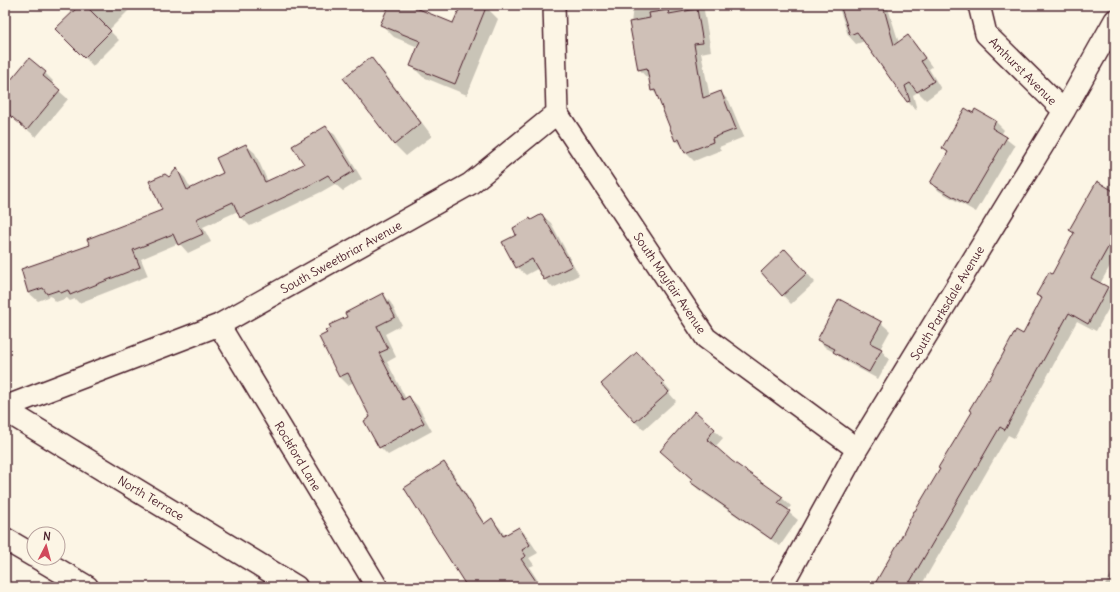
<svg xmlns="http://www.w3.org/2000/svg" width="1120" height="592" viewBox="0 0 1120 592" font-family="Delius,sans-serif">
	<style>
		.shadow { fill: #0003 }
		.building { fill: #cfc0b7; stroke: #4a1f2b }
		.lines { fill: none; stroke-linecap: round; stroke-linejoin: round }
		.minor-casing { stroke: #4a1f2b; stroke-width: 24 }
		.tertiary-casing { stroke: #4a1f2b; stroke-width: 25 }
		.motorway-casing { stroke: #4a1f2b; stroke-width: 25 }
		.minor { stroke: #fcf5e5; stroke-width: 21 }
		.tertiary { stroke: #fcf5e5; stroke-width: 22 }
		.motorway { stroke: #fcf5e5; stroke-width: 22 }
		.labels { text-anchor: middle; dominant-baseline: central; stroke-width: 3; stroke-linejoin: round; paint-order: stroke }
		.street-label { font-size: 12px; fill: #4a1f2b; stroke: #fcf5e5 }
	</style>
	<rect width="100%" height="100%" fill="#fcf5e5"/>
	<filter id="ink" filterUnits="userSpaceOnUse"><feTurbulence type="fractalNoise" baseFrequency=".025" numOctaves="2"/><feDisplacementMap in="SourceGraphic" scale="8" xChannelSelector="R" yChannelSelector="G"/><feConvolveMatrix kernelMatrix="1 2 1 2 8 2 1 2 1" color-interpolation-filters="sRGB"/></filter>
	<g filter="url(#ink)">
		<path class="shadow" d="M 82,5 L 134,5 L 109,30 L 119,40 L 93,66 L 57,29 Z
			M 390,5 L 406,5 L 454,24 L 462,5 L 481,5 L 486,7 L 498,19 L 467,95 L 423,77 L 411,65 L 418,47 L 394,37 L 382,25 Z
			M 633,5 L 703,5 L 711,51 L 701,53 L 710,97 L 720,92 L 729,101 L 744,137 L 719,147 L 721,150 L 694,161 L 686,153 L 684,148 L 676,140 L 659,97 L 652,90 L 650,77 L 647,78 L 639,69 L 631,24 Z
			M 838,5 L 887,5 L 899,43 L 908,36 L 916,45 L 932,67 L 929,69 L 941,89 L 926,100 L 918,92 L 913,95 L 917,110 L 916,110 L 908,102 L 865,41 L 856,44 L 848,35 Z
			M 371,59 L 383,71 L 432,136 L 406,156 L 394,144 Z
			M 45,73 L 53,81 L 51,84 L 68,99 L 36,137 L 5,111 L 5,88 Z
			M 976,110 L 996,122 L 1004,130 L 1001,135 L 1015,146 L 976,212 L 939,191 L 931,183 L 948,153 L 943,148 Z
			M 326,127 L 335,135 L 362,179 L 343,191 L 335,184 L 321,192 L 250,226 L 241,217 L 238,211 L 203,227 L 211,242 L 188,253 L 179,243 L 141,259 L 148,276 L 79,303 L 75,299 L 70,301 L 67,298 L 56,302 L 51,296 L 38,301 L 29,293 L 91,245 L 163,210 L 170,178 L 177,170 L 185,178 L 191,189 L 225,173 L 246,145 L 255,153 L 268,182 L 305,165 Z
			M 1115,175 L 1115,257 L 1100,284 L 1107,288 L 1115,297 L 1096,331 L 1077,321 L 1014,438 L 1008,435 L 922,584 L 922,587 L 874,587 L 989,382 L 1023,335 L 1042,300 L 1038,295 L 1053,276 L 1075,234 L 1071,230 L 1107,188 Z
			M 542,215 L 551,223 L 579,275 L 553,288 L 545,279 L 539,268 L 526,275 L 517,267 L 518,235 L 531,221 Z
			M 794,259 L 815,282 L 791,304 L 762,272 Z
			M 383,294 L 391,303 L 402,325 L 385,334 L 396,357 L 387,362 L 406,399 L 409,397 L 418,406 L 432,431 L 388,455 L 380,447 L 371,418 L 354,382 L 348,385 L 340,377 L 328,334 L 348,318 Z
			M 881,323 L 890,331 L 880,349 L 889,359 L 878,379 L 843,360 L 836,353 L 826,348 L 818,340 Z
			M 645,362 L 671,391 L 669,393 L 676,401 L 644,430 L 635,422 Z
			M 695,413 L 723,438 L 715,447 L 731,461 L 782,498 L 791,506 L 787,511 L 798,520 L 780,546 L 699,490 L 691,482 L 693,480 L 669,459 Z
			M 444,463 L 452,472 L 485,524 L 492,520 L 500,528 L 505,536 L 519,528 L 527,536 L 538,553 L 529,558 L 534,565 L 529,567 L 542,587 L 470,587 Z
			M 1115,568 L 1115,587 L 1104,587 Z"/>
		<path class="building" d="M 80,5 L 85,5 L 111,31 L 84,58 L 55,29 Z
			M 389,5 L 409,5 L 453,23 L 461,5 L 487,5 L 455,84 L 410,66 L 420,41 L 380,25 Z
			M 840,5 L 883,5 L 894,45 L 908,35 L 925,58 L 921,61 L 934,81 L 917,92 L 910,83 L 905,86 L 910,101 L 907,102 L 857,32 L 850,35 Z
			M 697,9 L 703,43 L 694,44 L 703,98 L 721,91 L 736,129 L 712,138 L 713,142 L 685,153 L 679,139 L 675,141 L 655,90 L 651,91 L 647,68 L 638,70 L 629,22 L 650,18 L 649,13 L 668,10 L 669,14 Z
			M 371,57 L 421,123 L 394,145 L 343,78 Z
			M 29,58 L 46,72 L 43,76 L 60,90 L 27,130 L 5,111 L 5,87 Z
			M 965,108 L 973,113 L 975,109 L 996,121 L 992,128 L 1007,137 L 967,205 L 930,183 L 948,152 L 942,148 Z
			M 326,126 L 354,171 L 334,183 L 328,175 L 312,184 L 240,218 L 233,202 L 196,219 L 203,234 L 178,245 L 173,234 L 133,250 L 140,267 L 70,295 L 68,290 L 61,293 L 59,290 L 47,294 L 43,288 L 28,293 L 21,269 L 90,245 L 87,239 L 162,210 L 149,181 L 165,174 L 169,177 L 177,168 L 187,190 L 223,173 L 216,158 L 246,144 L 265,182 L 304,164 L 292,146 Z
			M 1097,181 L 1115,192 L 1115,235 L 1091,278 L 1108,287 L 1088,324 L 1069,313 L 1005,430 L 1000,427 L 907,587 L 873,587 L 901,538 L 914,511 L 915,511 L 940,469 L 938,468 L 972,412 L 969,410 L 987,380 L 989,380 L 1016,330 L 1023,334 L 1042,298 L 1036,295 L 1049,272 L 1052,274 L 1074,233 L 1069,230 Z
			M 542,214 L 572,266 L 544,280 L 532,259 L 516,268 L 502,242 L 516,235 L 513,228 L 530,218 L 531,220 Z
			M 785,249 L 807,273 L 782,296 L 761,272 Z
			M 383,293 L 395,317 L 377,326 L 388,349 L 379,353 L 403,400 L 409,396 L 424,423 L 379,448 L 364,421 L 370,417 L 348,373 L 339,377 L 319,337 L 327,333 L 325,331 L 331,328 L 329,325 L 347,317 L 345,313 Z
			M 839,299 L 882,322 L 870,343 L 882,349 L 869,372 L 833,352 L 835,349 L 817,340 Z
			M 637,352 L 664,382 L 662,384 L 669,392 L 635,422 L 601,384 Z
			M 695,411 L 715,429 L 707,439 L 732,461 L 783,497 L 778,503 L 790,511 L 771,539 L 690,482 L 692,479 L 660,451 Z
			M 444,462 L 484,524 L 492,518 L 503,536 L 519,527 L 530,545 L 522,550 L 526,556 L 521,559 L 540,587 L 467,587 L 404,488 Z"/>
		<g class="lines">
			<defs>
				<path id="minor" d="M 979,5 L 986,34 L 1064,111
					M 557,113 L 706,338 L 857,449
					M 219,325 L 377,587
					M 5,407 L 219,325 L 470,184 L 557,113 L 554,5
					M 781,587 L 857,449 L 1064,111 L 1115,20"/>
				<path id="tertiary" d="M 5,410 L 296,587"/>
				<path id="motorway" d="M 5,539 L 34,556
					M 38,558 L 87,587"/>
			</defs>
			<use href="#minor" class="minor-casing"/>
			<use href="#tertiary" class="tertiary-casing"/>
			<use href="#motorway" class="motorway-casing"/>
			<use href="#minor" class="minor"/>
			<use href="#tertiary" class="tertiary"/>
			<use href="#motorway" class="motorway"/>
		</g>
	</g>
	<g class="labels">
		<g class="street-label">
			<text transform="translate(1023 71) rotate(45)">Amhurst Avenue</text>
			<text transform="translate(341 257) rotate(-29)">South Sweetbriar Avenue</text>
			<text transform="translate(670 283) rotate(56)">South Mayfair Avenue</text>
			<text transform="translate(947 303) rotate(-59)">South Parksdale Avenue</text>
			<text transform="translate(298 456) rotate(59)">Rockford Lane</text>
			<text transform="translate(151 498) rotate(31)">North Terrace</text>
		</g>
	</g>
	<rect width="1120" height="592" fill="none" stroke="#fcf5e5" stroke-width="20"/>
	<rect x="10" y="10" width="1100" height="572" fill="none" stroke="#4a1f2b" stroke-width="1.5" filter="url(#ink)"/>
	<g transform="translate(46 546) rotate(6)"><circle r="19" fill="#fcf5e5" stroke="#b59f9b"/>
	<path d="M0-3L7 15L0 10L-7 15Z" fill="#d1495b"/>
	<text y="-6" font-size="11" font-weight="bold" text-anchor="middle" fill="#4a1f2b">N</text>
	</g>
</svg>
